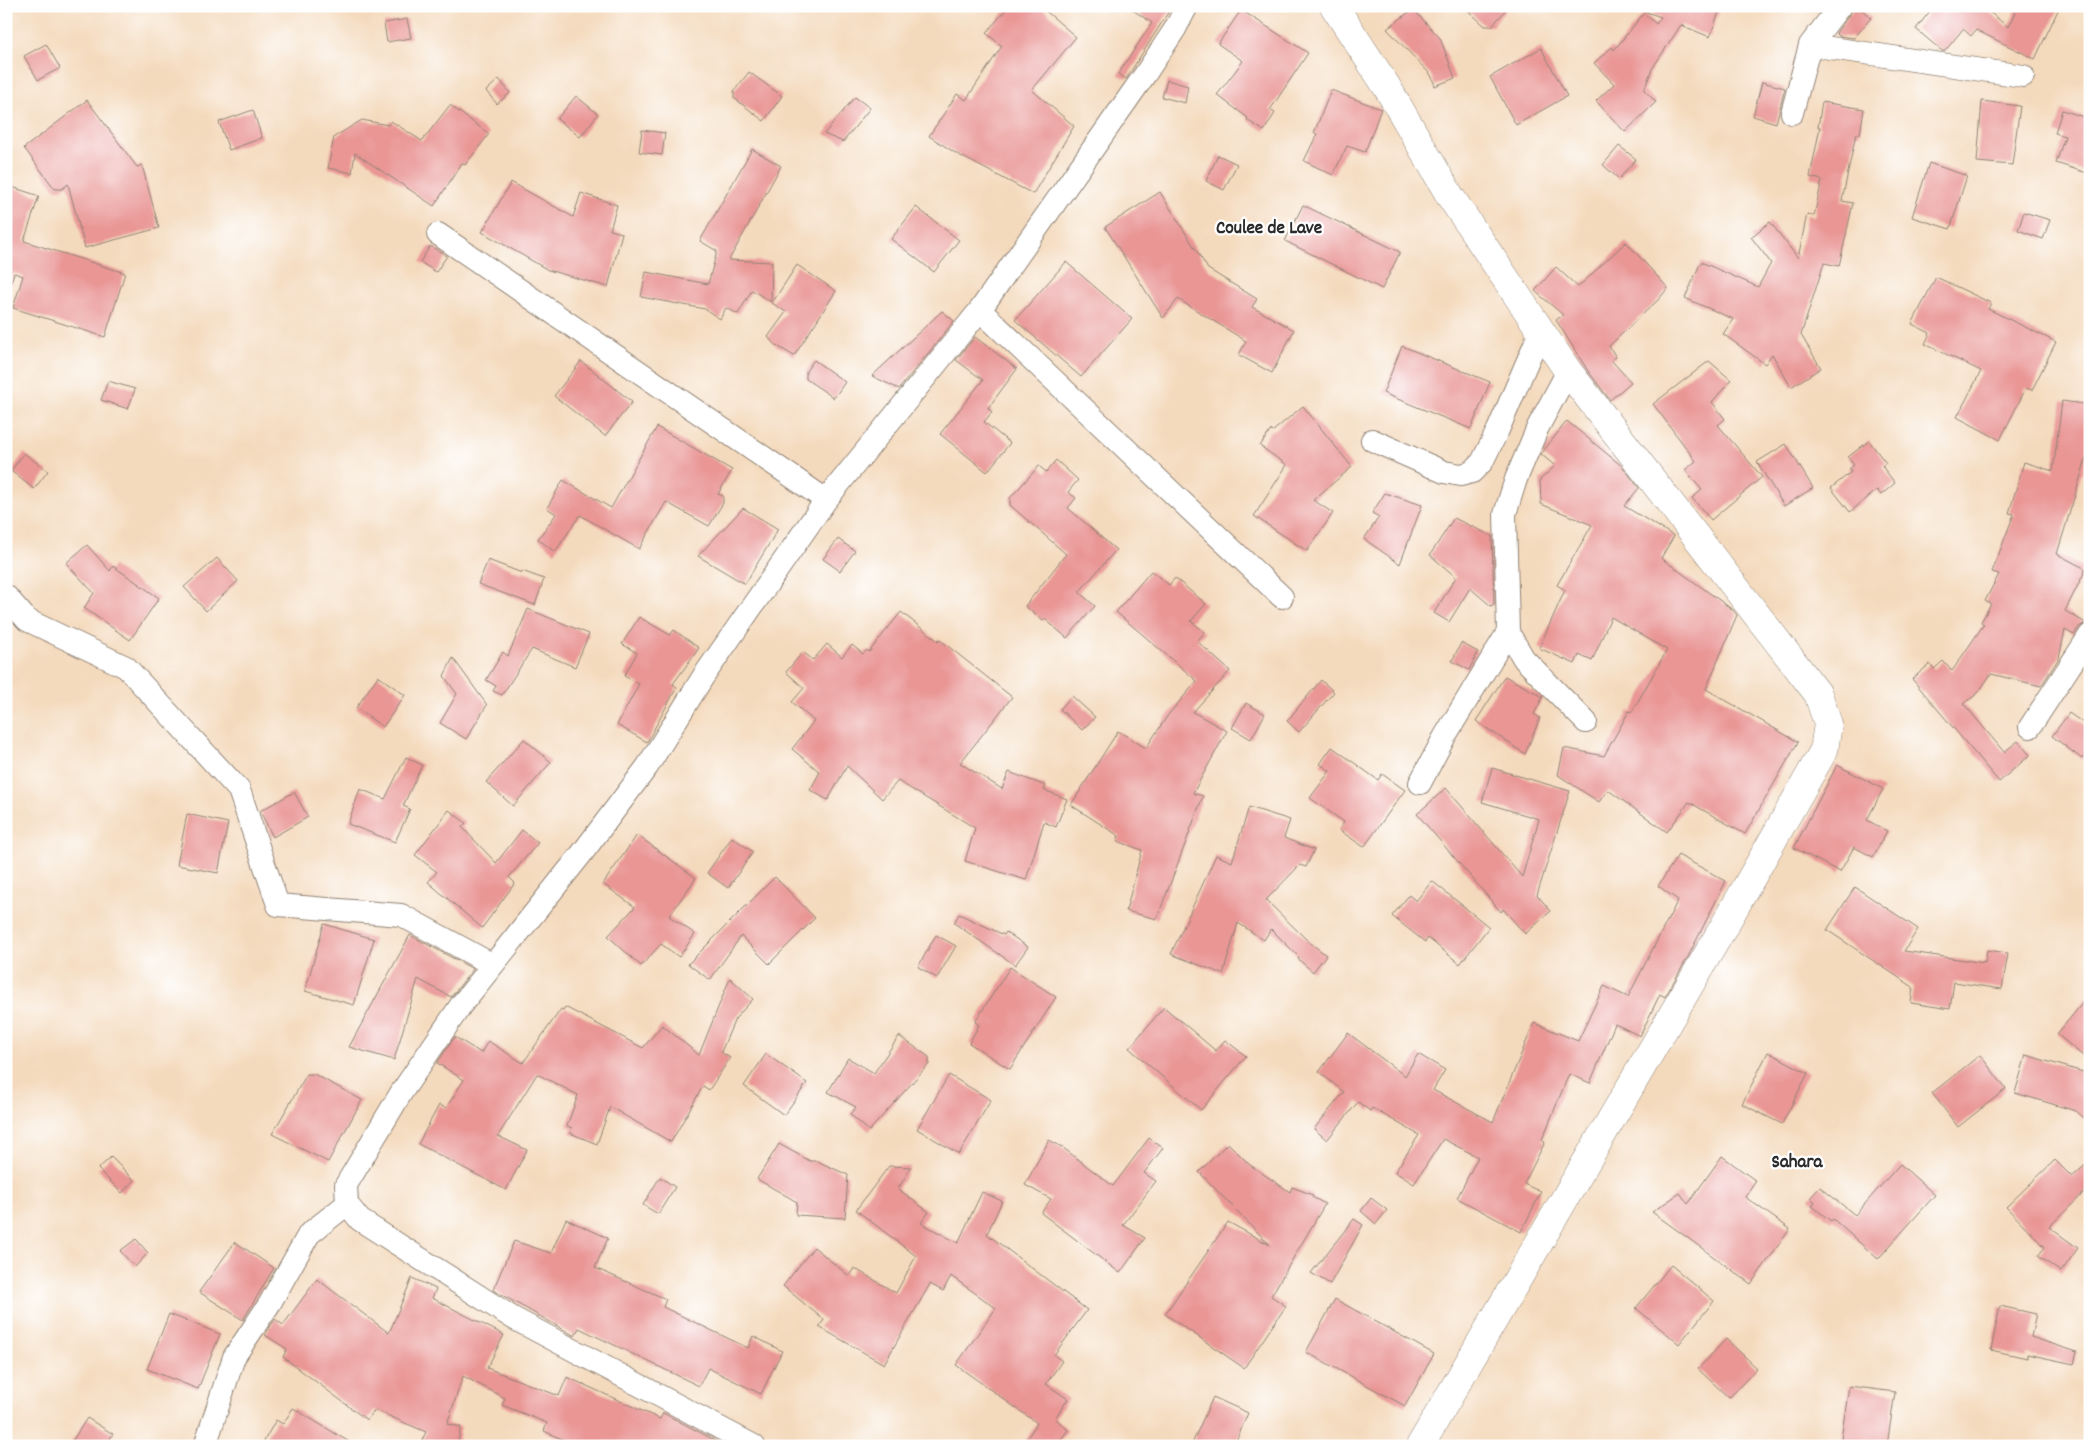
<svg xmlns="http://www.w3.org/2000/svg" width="2096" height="1452" viewBox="0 0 2096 1452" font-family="Dekko,sans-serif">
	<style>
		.building { fill: #e99695 }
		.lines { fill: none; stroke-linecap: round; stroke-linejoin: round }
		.minor-casing { stroke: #908274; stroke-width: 24 }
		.major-casing { stroke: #908274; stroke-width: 29 }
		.minor { stroke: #fff; stroke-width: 22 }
		.major { stroke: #fff; stroke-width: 28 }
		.labels { text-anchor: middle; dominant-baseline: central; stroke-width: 4.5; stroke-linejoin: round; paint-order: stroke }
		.neighbourhood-label { font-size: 19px; font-weight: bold; fill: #2b2b2b; stroke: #fff }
	</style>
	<rect width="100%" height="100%" fill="#fff"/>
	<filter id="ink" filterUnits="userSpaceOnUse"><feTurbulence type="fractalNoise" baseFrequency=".02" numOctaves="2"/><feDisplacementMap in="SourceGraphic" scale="10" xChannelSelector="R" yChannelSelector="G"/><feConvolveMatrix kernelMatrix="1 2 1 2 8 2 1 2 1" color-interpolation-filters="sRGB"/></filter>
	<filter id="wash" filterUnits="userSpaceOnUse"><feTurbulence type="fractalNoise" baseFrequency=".0096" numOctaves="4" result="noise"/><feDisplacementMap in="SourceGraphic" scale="20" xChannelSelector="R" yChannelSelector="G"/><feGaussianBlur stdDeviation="1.12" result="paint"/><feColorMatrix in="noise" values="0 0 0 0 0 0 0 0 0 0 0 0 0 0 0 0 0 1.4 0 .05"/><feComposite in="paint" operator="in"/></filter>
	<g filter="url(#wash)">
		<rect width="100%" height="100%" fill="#f4dabd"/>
		<g id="blocks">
			<path class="building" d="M 1009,6 L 1040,6 L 1076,37 L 1032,90 L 1074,126 L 1033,194 L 957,154 L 929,136 L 957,94 L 966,100 L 1002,46 L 986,33 Z
				M 1127,6 L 1166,6 L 1171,8 L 1126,79 L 1118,74 L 1152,23 Z
				M 1463,6 L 1509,6 L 1492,26 L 1485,26 Z
				M 1636,6 L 1721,6 L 1710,37 L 1681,25 L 1652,69 L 1644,90 L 1656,102 L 1625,132 L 1596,101 L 1614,84 L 1594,63 L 1612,47 L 1614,50 L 1644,13 L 1656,24 L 1661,17 L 1635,8 Z
				M 1854,6 L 1858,6 L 1871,18 L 1854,38 L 1839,36 L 1836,33 L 1850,14 Z
				M 1934,6 L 1982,6 L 2008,27 L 2018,6 L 2060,6 L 2035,59 L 1976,30 L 1971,36 L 1963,29 L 1945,51 L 1942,51 L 1916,29 Z
				M 1413,9 L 1440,38 L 1455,78 L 1435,86 L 1431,75 L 1387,29 Z
				M 1241,10 L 1308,53 L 1270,110 L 1275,113 L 1264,131 L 1247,120 L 1248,118 L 1217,95 L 1243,61 L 1218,44 Z
				M 407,19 L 411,38 L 387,42 L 384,23 Z
				M 46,44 L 60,68 L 38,80 L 24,56 Z
				M 1541,48 L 1567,96 L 1516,125 L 1490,77 Z
				M 749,72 L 782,96 L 764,121 L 734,98 L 734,91 Z
				M 499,79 L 510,93 L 497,104 L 486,91 Z
				M 1167,80 L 1188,86 L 1185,103 L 1162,97 Z
				M 1762,82 L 1785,88 L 1776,123 L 1753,116 Z
				M 1331,90 L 1381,109 L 1365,152 L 1347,146 L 1333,175 L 1304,161 L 1317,134 L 1314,133 Z
				M 576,96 L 598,114 L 580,137 L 557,119 Z
				M 855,97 L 870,108 L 843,142 L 824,134 Z
				M 87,100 L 137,167 L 142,165 L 159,228 L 85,248 L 68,184 L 62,189 L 55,189 L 24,148 Z
				M 1982,101 L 2020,106 L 2012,165 L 1977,162 Z
				M 1822,102 L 1864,109 L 1860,134 L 1856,134 L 1842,201 L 1853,203 L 1839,266 L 1824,263 L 1801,335 L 1821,368 L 1791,387 L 1772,354 L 1765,364 L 1723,334 L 1733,319 L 1685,298 L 1701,262 L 1758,287 L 1771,263 L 1751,237 L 1770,222 L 1798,258 L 1807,214 L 1814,216 L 1822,180 L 1810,177 L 1820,127 L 1818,127 Z
				M 450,105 L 489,134 L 465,165 L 462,163 L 434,206 L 355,153 L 352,173 L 328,168 L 334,137 L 362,120 L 388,125 L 391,121 L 422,141 Z
				M 253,110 L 262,138 L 229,150 L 219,122 Z
				M 2062,110 L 2090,119 L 2090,174 L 2056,163 L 2065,136 L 2055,133 Z
				M 642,130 L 665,133 L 662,155 L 639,152 Z
				M 1619,146 L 1636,159 L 1619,179 L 1603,165 Z
				M 752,149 L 781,166 L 729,260 L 772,262 L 771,302 L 752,290 L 738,314 L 726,308 L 720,319 L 705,309 L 641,297 L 646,272 L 708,284 L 717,251 L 700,241 Z
				M 1218,155 L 1237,164 L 1224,190 L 1206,181 Z
				M 1929,163 L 1967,176 L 1950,229 L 1912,217 Z
				M 511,182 L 573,217 L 581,193 L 617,205 L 610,230 L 622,233 L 608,287 L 548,270 L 482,232 Z
				M 6,185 L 39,196 L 24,241 L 125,273 L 105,337 L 13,308 L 23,276 L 14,273 L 10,285 L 6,284 Z
				M 1160,192 L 1208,269 L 1257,299 L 1252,307 L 1294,330 L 1272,373 L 1239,355 L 1246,341 L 1178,299 L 1163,318 L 1105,227 Z
				M 1303,205 L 1400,252 L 1382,289 L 1285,241 Z
				M 916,207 L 959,240 L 934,272 L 891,239 Z
				M 2024,212 L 2050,220 L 2043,239 L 2018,230 Z
				M 1626,242 L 1668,288 L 1658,300 L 1609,346 L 1616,357 L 1611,360 L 1631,382 L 1610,400 L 1588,371 L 1556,320 L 1563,315 L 1535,291 L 1556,267 L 1578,287 Z
				M 430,246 L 447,256 L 436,272 L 420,262 Z
				M 1066,262 L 1132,319 L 1081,377 L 1015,320 Z
				M 797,265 L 836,291 L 794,356 L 774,344 L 768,337 L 786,312 L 772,303 Z
				M 1936,277 L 1991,303 L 1988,309 L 2056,342 L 2032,390 L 2026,388 L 2000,440 L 1957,417 L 1981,371 L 1925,344 L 1930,333 L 1912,324 Z
				M 942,311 L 954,321 L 899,389 L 872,376 Z
				M 975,337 L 1017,369 L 988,408 L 992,412 L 984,422 L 1010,443 L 987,472 L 940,434 L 983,380 L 956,360 Z
				M 1402,346 L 1490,382 L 1471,429 L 1383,393 Z
				M 814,360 L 845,382 L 834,398 L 806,379 L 806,371 Z
				M 581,361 L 632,402 L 605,436 L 554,396 Z
				M 1709,361 L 1731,380 L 1712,402 L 1725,419 L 1718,425 L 1762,477 L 1711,520 L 1692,498 L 1702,490 L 1685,470 L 1696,461 L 1653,404 Z
				M 108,381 L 135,389 L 128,409 L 101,400 Z
				M 2062,401 L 2090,405 L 2090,460 L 2086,459 L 2057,554 L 2086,569 L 2065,611 L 2086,623 L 2079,627 L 2074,635 L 2065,630 L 2059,658 L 2041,686 L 1991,674 L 1978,693 L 1964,704 L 2004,752 L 2018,741 L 2030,755 L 1999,782 L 1912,679 L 1930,664 L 1934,669 L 1943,661 L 1952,671 L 1984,624 L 1981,622 L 1991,604 L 1985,601 L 1999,574 L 1992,572 L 2014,514 L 2009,513 L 2024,462 L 2053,471 Z
				M 1303,406 L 1352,467 L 1313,500 L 1333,513 L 1307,551 L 1254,516 L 1287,465 L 1260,446 L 1271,430 L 1272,432 Z
				M 1567,421 L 1623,467 L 1639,488 L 1624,506 L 1674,536 L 1661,558 L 1733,610 L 1737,615 L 1706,689 L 1798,742 L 1745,834 L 1689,802 L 1667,832 L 1608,790 L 1599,802 L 1558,775 L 1564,748 L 1604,756 L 1629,711 L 1632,712 L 1667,650 L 1611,617 L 1592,661 L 1579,655 L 1575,664 L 1539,648 L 1565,590 L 1557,585 L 1592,525 L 1541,504 L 1540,480 L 1555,466 L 1541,454 Z
				M 657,427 L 732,470 L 718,494 L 723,496 L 723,503 L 709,526 L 666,502 L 639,549 L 580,515 L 555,552 L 538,539 L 556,514 L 547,508 L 563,480 L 611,508 Z
				M 1869,441 L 1886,463 L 1882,466 L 1895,483 L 1881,495 L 1877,490 L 1850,512 L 1831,488 L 1851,472 L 1849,469 L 1854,465 L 1848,457 Z
				M 1786,444 L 1813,488 L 1784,506 L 1757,462 Z
				M 24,453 L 48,471 L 34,489 L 11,471 Z
				M 1056,460 L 1078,480 L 1068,492 L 1076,498 L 1068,508 L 1116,550 L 1079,592 L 1095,606 L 1067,638 L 1045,619 L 1043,621 L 1025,606 L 1066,554 L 1010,505 L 1010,498 L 1039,466 L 1046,472 Z
				M 1385,493 L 1422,505 L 1400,564 L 1364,539 L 1379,517 L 1372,513 Z
				M 743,508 L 778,529 L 745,584 L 698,556 Z
				M 1454,518 L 1492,536 L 1494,604 L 1491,606 L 1470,588 L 1449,622 L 1434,613 L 1456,577 L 1430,555 Z
				M 838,539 L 855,551 L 840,571 L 823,559 Z
				M 87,545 L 110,571 L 113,566 L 159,598 L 130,640 L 84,608 L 94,593 L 66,563 Z
				M 217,558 L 238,581 L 206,611 L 184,587 Z
				M 488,560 L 522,573 L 522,571 L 544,579 L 535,605 L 478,584 Z
				M 1151,571 L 1169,585 L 1175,578 L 1206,604 L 1191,621 L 1205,632 L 1197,641 L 1230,671 L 1193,712 L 1227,731 L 1193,793 L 1203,796 L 1157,919 L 1126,911 L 1142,850 L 1117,841 L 1119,836 L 1071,805 L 1118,731 L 1146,748 L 1168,715 L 1197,681 L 1116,612 Z
				M 528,609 L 589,634 L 575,667 L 532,649 L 502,695 L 493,691 L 496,686 L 486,680 L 503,652 L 508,656 Z
				M 901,612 L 938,641 L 939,639 L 1012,697 L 960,763 L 1002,789 L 1009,772 L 1046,786 L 1044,790 L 1067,799 L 1056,827 L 1044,822 L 1026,880 L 965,861 L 975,828 L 898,781 L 882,799 L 847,766 L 828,800 L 810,790 L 820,772 L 792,749 L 814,721 L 792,702 L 804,688 L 786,672 L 803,652 L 813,660 L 827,644 L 842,657 L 852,645 L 863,654 L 867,650 L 869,652 Z
				M 639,617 L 670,635 L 674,630 L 699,648 L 673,684 L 677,687 L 647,742 L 617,725 L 639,684 L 624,676 L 637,653 L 622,644 Z
				M 1461,643 L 1478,652 L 1469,670 L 1452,661 Z
				M 453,658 L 487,705 L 466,739 L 440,723 L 457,694 L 444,676 Z
				M 378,676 L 405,695 L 383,727 L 356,708 Z
				M 1505,676 L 1543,697 L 1534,714 L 1540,718 L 1525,754 L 1476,721 Z
				M 1321,680 L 1334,692 L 1299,732 L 1287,721 Z
				M 1072,696 L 1095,717 L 1082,730 L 1060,709 Z
				M 1246,703 L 1265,714 L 1251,739 L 1232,728 Z
				M 2069,713 L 2090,728 L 2090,749 L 2082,759 L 2052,736 Z
				M 524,739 L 551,762 L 513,806 L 486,782 Z
				M 1332,747 L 1378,780 L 1382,774 L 1405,790 L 1364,847 L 1339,830 L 1344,822 L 1310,798 L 1330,771 L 1320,764 Z
				M 406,757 L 422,765 L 403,806 L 410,809 L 395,842 L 348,824 L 360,789 L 385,799 Z
				M 1837,765 L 1883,789 L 1867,820 L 1887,831 L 1873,857 L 1854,847 L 1840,872 L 1794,848 Z
				M 1492,768 L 1570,791 L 1537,895 L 1551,911 L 1525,934 L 1503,909 L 1501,912 L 1417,814 L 1446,788 L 1522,877 L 1539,819 L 1482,802 Z
				M 294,792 L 308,817 L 273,837 L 260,811 Z
				M 1249,807 L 1290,820 L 1284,838 L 1314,850 L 1306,867 L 1300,865 L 1266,900 L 1308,941 L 1326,955 L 1313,972 L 1298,959 L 1299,957 L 1271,929 L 1264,940 L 1238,923 L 1223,974 L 1171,954 L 1216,855 L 1232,862 Z
				M 449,810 L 466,823 L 462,827 L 496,863 L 522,830 L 538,843 L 509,877 L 515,883 L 482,928 L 428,882 L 437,872 L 415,855 Z
				M 187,814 L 228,823 L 218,873 L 177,865 Z
				M 637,835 L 696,878 L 669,916 L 695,934 L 679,957 L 661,944 L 641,966 L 608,936 L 635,907 L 603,884 Z
				M 732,837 L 753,852 L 728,888 L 707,873 Z
				M 1678,855 L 1726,881 L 1688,957 L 1665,997 L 1660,994 L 1640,1036 L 1615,1024 L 1590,1083 L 1569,1074 L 1542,1140 L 1545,1142 L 1524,1184 L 1541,1192 L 1521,1232 L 1457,1198 L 1478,1157 L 1443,1139 L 1414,1184 L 1395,1172 L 1419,1135 L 1372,1108 L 1370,1111 L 1358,1102 L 1327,1140 L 1314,1129 L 1344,1092 L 1319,1072 L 1348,1033 L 1405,1076 L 1418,1054 L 1445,1070 L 1433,1090 L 1493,1122 L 1534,1023 L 1578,1041 L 1604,986 L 1628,997 L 1678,900 L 1658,886 Z
				M 775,877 L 815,918 L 769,964 L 741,936 L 710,980 L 688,964 Z
				M 1432,881 L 1489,927 L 1460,964 L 1428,938 L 1425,942 L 1392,916 L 1409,895 L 1416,901 Z
				M 1855,887 L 1918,929 L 1904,951 L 1985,963 L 1987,950 L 2008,953 L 2002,989 L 1954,982 L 1950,1009 L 1911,1003 L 1913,987 L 1827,930 Z
				M 959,914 L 1004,935 L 1006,932 L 1028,947 L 1015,965 L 954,923 Z
				M 324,924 L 374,939 L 354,1005 L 305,991 Z
				M 410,935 L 473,969 L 451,997 L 418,979 L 394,1060 L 349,1047 Z
				M 936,935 L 956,946 L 937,978 L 918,967 Z
				M 1010,967 L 1056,997 L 1010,1069 L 969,1043 L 979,1025 L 975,1022 Z
				M 730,978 L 753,999 L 735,1019 L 721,1052 L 730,1058 L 709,1090 L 703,1086 L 671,1142 L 610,1107 L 597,1144 L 570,1133 L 572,1128 L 567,1126 L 578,1095 L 537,1074 L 498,1136 L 527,1150 L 506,1190 L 418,1144 L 439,1105 L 446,1108 L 464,1080 L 437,1063 L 455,1037 L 481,1053 L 488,1041 L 523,1063 L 561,1009 L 563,1010 L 565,1007 L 643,1048 L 662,1025 L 699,1055 Z
				M 2090,994 L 2090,1062 L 2057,1034 Z
				M 1164,1007 L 1216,1051 L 1225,1040 L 1246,1056 L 1201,1110 L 1129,1048 Z
				M 899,1036 L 929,1057 L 929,1064 L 869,1131 L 850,1114 L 856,1107 L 828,1092 L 848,1058 L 874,1073 Z
				M 1768,1052 L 1808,1073 L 1782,1124 L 1742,1104 Z
				M 766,1054 L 807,1083 L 784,1115 L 744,1086 Z
				M 1980,1055 L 2006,1089 L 1958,1127 L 1932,1093 Z
				M 2026,1055 L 2090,1074 L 2090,1123 L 2076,1111 L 2015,1093 Z
				M 307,1074 L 314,1074 L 362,1100 L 328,1162 L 272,1134 Z
				M 949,1075 L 991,1100 L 959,1154 L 917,1129 Z
				M 1149,1138 L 1163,1148 L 1144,1173 L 1156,1181 L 1123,1225 L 1145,1238 L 1120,1273 L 1041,1213 L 1051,1199 L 1025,1185 L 1049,1140 L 1062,1147 L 1113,1186 Z
				M 1228,1143 L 1250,1165 L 1290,1192 L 1292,1187 L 1313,1195 L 1312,1197 L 1325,1204 L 1271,1296 L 1286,1306 L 1244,1368 L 1165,1314 L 1228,1222 L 1270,1245 L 1199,1172 Z
				M 779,1144 L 810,1161 L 817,1161 L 848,1175 L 845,1218 L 796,1215 L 797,1202 L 757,1179 Z
				M 1722,1156 L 1756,1181 L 1745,1197 L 1790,1229 L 1751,1284 L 1652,1212 L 1680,1193 L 1688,1204 Z
				M 111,1157 L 134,1180 L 122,1193 L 98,1169 Z
				M 2055,1160 L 2072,1177 L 2090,1161 L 2090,1187 L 2049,1227 L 2078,1248 L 2061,1272 L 2038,1256 L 2045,1247 L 2006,1207 Z
				M 1900,1164 L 1935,1195 L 1878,1259 L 1833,1219 L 1831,1221 L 1812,1206 L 1815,1203 L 1810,1198 L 1820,1187 L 1855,1215 Z
				M 889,1166 L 911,1167 L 898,1189 L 929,1212 L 921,1223 L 958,1243 L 982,1192 L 1002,1201 L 987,1234 L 1087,1310 L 1054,1355 L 1062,1361 L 1046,1384 L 1068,1399 L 1055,1418 L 1068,1430 L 1056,1446 L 1022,1446 L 1037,1423 L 956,1365 L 996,1308 L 951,1276 L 943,1291 L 930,1284 L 884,1364 L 819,1327 L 824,1320 L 783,1286 L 814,1247 L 849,1276 L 854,1268 L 896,1293 L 916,1256 L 856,1210 Z
				M 660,1177 L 675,1187 L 658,1214 L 643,1205 Z
				M 1371,1198 L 1387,1210 L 1376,1224 L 1361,1211 Z
				M 566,1219 L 608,1238 L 595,1268 L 666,1299 L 663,1307 L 748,1348 L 753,1336 L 782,1351 L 761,1394 L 708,1368 L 699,1386 L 579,1328 L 575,1336 L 493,1290 L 514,1241 L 551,1253 Z
				M 1354,1219 L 1363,1225 L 1330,1284 L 1311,1273 Z
				M 136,1239 L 148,1253 L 135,1267 L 120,1251 Z
				M 235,1242 L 274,1268 L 243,1320 L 199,1292 Z
				M 1671,1265 L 1714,1301 L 1679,1344 L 1636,1308 Z
				M 412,1278 L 436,1289 L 432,1298 L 504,1335 L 487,1368 L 559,1396 L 567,1377 L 660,1419 L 663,1413 L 726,1446 L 578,1446 L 544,1431 L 547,1423 L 502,1405 L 505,1398 L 463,1376 L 447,1424 L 461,1427 L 457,1446 L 419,1446 L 426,1432 L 375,1410 L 367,1420 L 283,1357 L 287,1349 L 265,1335 L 275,1319 L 283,1325 L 317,1279 L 389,1333 Z
				M 1335,1299 L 1434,1354 L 1405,1406 L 1306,1352 Z
				M 2000,1306 L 2036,1314 L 2031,1337 L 2077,1352 L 2074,1364 L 2027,1354 L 2027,1358 L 1991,1350 Z
				M 169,1314 L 220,1334 L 198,1389 L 147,1369 Z
				M 1726,1339 L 1757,1368 L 1729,1398 L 1698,1369 Z
				M 1849,1386 L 1895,1392 L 1887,1446 L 1840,1446 Z
				M 1213,1397 L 1248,1413 L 1234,1446 L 1191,1446 Z
				M 293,1408 L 356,1446 L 261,1446 L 276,1420 L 283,1424 Z
				M 87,1418 L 113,1434 L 106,1446 L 69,1446 Z"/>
		</g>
	</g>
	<g filter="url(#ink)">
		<use href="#blocks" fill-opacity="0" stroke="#908274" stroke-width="1"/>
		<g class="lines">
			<defs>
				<path id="minor" d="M 1810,45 L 2023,76
					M 1792,113 L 1810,45 L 1840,6
					M 438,234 L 826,500
					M 980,310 L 1282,597
					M 1568,371 L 1538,427 L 1516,479 L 1505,514 L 1508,632 L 1524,659 L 1586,722
					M 1372,440 L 1444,472 L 1461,475 L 1472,472 L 1482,462 L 1498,430 L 1540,332
					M 6,596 L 27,620 L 126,667 L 239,790 L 278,905 L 401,915 L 493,965
					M 2030,727 L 2090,635
					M 1420,783 L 1445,736 L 1508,632
					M 205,1446 L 234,1357 L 270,1303 L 309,1234 L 347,1204
					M 754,1446 L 513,1318 L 360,1220 L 347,1204 L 346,1185 L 401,1093 L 461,1005 L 583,852 L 647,767 L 703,677 L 826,500 L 980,310 L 1146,73 L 1175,29 L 1187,6"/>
				<path id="major" d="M 1334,6 L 1387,87 L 1450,196 L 1568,371 L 1818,694 L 1828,724 L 1824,750 L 1719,935 L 1420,1446"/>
			</defs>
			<use href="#minor" class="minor-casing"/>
			<use href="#major" class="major-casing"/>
			<use href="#minor" class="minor"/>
			<use href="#major" class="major"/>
		</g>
	</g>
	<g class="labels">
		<g class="neighbourhood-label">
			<text x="1269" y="229">Coulee de Lave</text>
			<text x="1797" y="1163">Sahara</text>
		</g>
	</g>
	<rect width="2096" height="1452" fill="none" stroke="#fff" stroke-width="25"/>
</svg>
